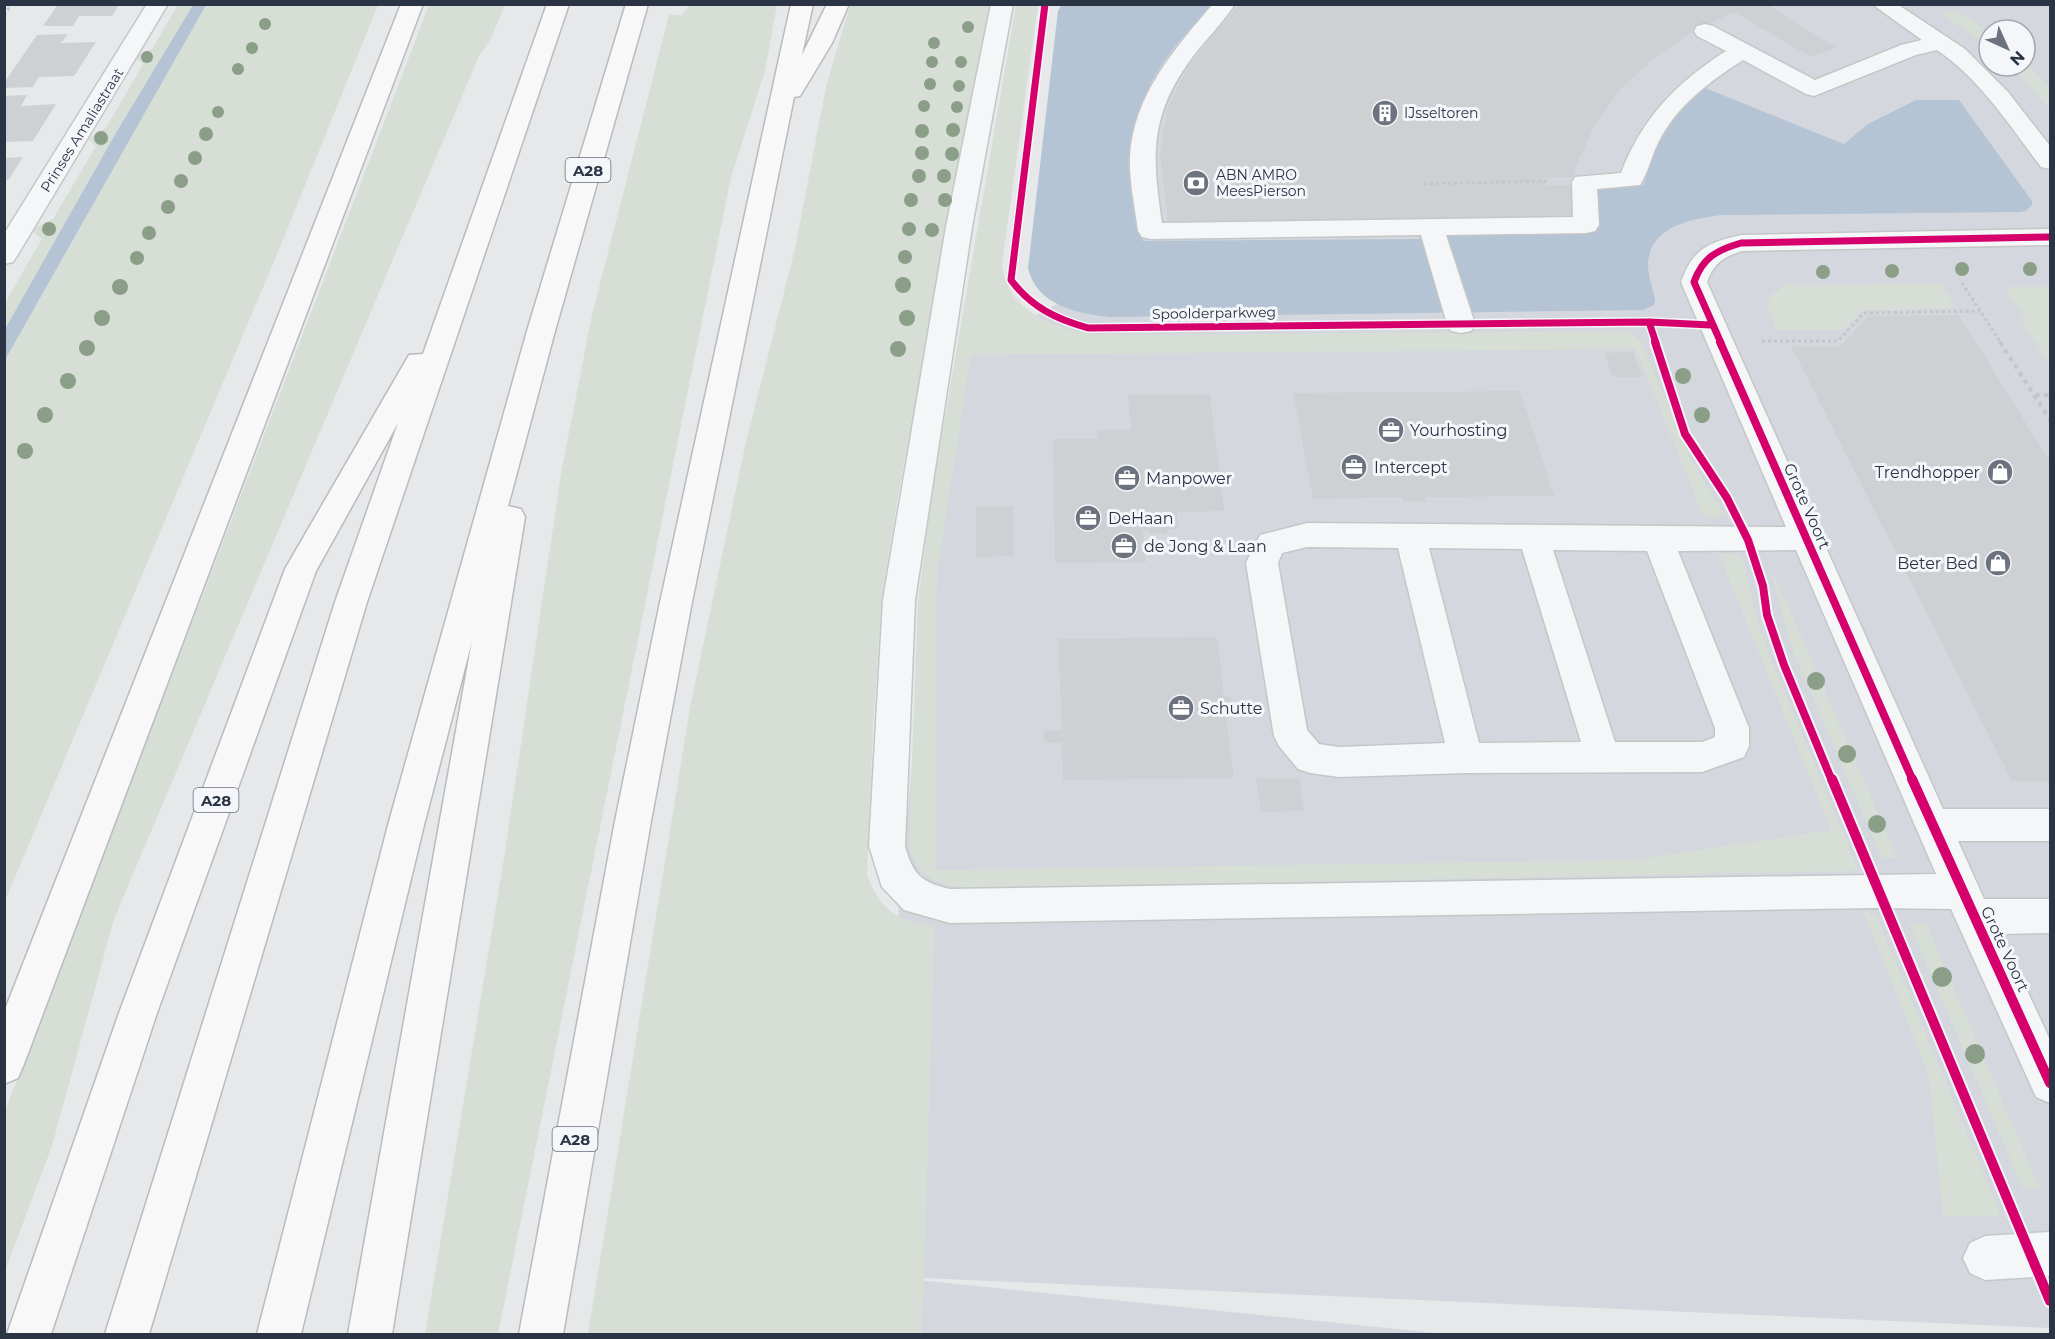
<svg xmlns="http://www.w3.org/2000/svg" width="2055" height="1339" viewBox="0 0 2055 1339" font-family="Montserrat,sans-serif">
	<style>
		.built { fill: #d4d7dd; fill-rule: evenodd }
		.green { fill: #d6ded6 }
		.water { fill: #b4c4d5 }
		.building { fill: #ced0d3 }
		.lines { fill: none; stroke-linecap: round; stroke-linejoin: round }
		.minor-casing { stroke: #c4c6c8; stroke-width: 3 }
		.highway-casing { stroke: #b8bbbf; stroke-width: 3 }
		.path-far1 { stroke: #c5c6ca; stroke-width: 3; stroke-dasharray: 3 3; stroke-linecap: butt }
		.path { stroke: #c5c6ca; stroke-width: 4; stroke-dasharray: 4.5 4.5; stroke-linecap: butt }
		.minor { fill: #f5f6f7; fill-rule: evenodd }
		.highway { fill: #f8f8f8; fill-rule: evenodd }
		.cycleway-far2-casing { stroke: #f4f6f9; stroke-width: 10 }
		.cycleway-far1-casing { stroke: #f4f6f9; stroke-width: 12 }
		.cycleway-casing { stroke: #f4f6f9; stroke-width: 14 }
		.cycleway-far2 { stroke: #d6006c; stroke-width: 7 }
		.cycleway-far1 { stroke: #d6006c; stroke-width: 8 }
		.cycleway { stroke: #d6006c; stroke-width: 10 }
		.tree { fill: #8a9e88 }
		.labels { text-anchor: middle; dominant-baseline: central; stroke-width: 6; stroke-linejoin: round; paint-order: stroke }
		.far-poi-label { font-size: 14px; fill: #2b3445; stroke: #f4f6f9; text-anchor: start }
		.far-street-label { font-size: 14px; fill: #2b3445; stroke: #f4f6f9 }
		.shield { fill: #f4f6f9; stroke: #676e7b; stroke-width: 1.5 }
		.shield-label { font-size: 15px; font-weight: bold; fill: #2b3445 }
		.poi-label { font-size: 16px; fill: #2b3445; stroke: #f4f6f9; text-anchor: start }
		.street-label { font-size: 16px; fill: #2b3445; stroke: #f4f6f9 }
	</style>
	<rect width="100%" height="100%" fill="#e6e8ea"/>
	<path class="built" d="M 1170,5 L 2050,5 L 2050,1328 L 879,1276 L 1445,1334 L 643,1334 L 864,1275 L 931,567 L 968,352 L 1057,304 ZM 1989,30 L 2025,30 L 2025,66 L 1989,66 Z"/>
	<path class="green" d="M 178,5 L 193,5 L 117,131 L 5,329 L 5,303 L 42,239 L 33,231 L 36,227 L 53,219 L 96,146 L 88,139 L 106,128 L 143,64 L 136,58 L 138,55 L 152,49 Z
		M 206,5 L 378,5 L 280,247 L 5,901 L 5,360 Z
		M 429,5 L 505,5 L 490,40 L 479,56 L 114,919 L 52,1146 L 5,1271 L 5,1111 Z
		M 689,5 L 777,5 L 765,71 L 731,177 L 498,1334 L 425,1334 L 505,852 L 561,474 L 592,315 L 669,15 L 682,15 Z
		M 850,5 L 992,5 L 899,490 L 882,596 L 873,726 L 867,875 C 878,907 901,926 935,925 L 922,1334 L 588,1334 L 690,708 L 745,446 L 795,249 L 826,87 Z
		M 1016,5 L 1038,5 L 1002,264 C 1007,314 1060,332 1104,335 L 1628,331 L 1641,341 L 1688,455 L 1725,516 L 1704,518 L 1636,349 L 971,355 L 937,573 L 936,870 L 1634,860 L 1831,830 L 1719,554 L 1740,554 L 1742,558 L 1757,619 L 1769,655 L 1858,869 L 1856,871 L 970,888 C 939,886 912,875 909,841 L 918,601 L 932,493 Z
		M 1956,10 L 1989,32 L 1989,46 L 1943,15 Z
		M 2025,61 L 2050,88 L 2050,110 L 2012,66 L 2025,66 Z
		M 1941,284 L 1956,308 L 1862,310 L 1844,330 L 1776,330 L 1767,306 L 1770,296 L 1786,285 Z
		M 2005,287 L 2050,287 L 2050,365 L 2019,317 L 2024,317 Z
		M 1772,576 L 1775,576 L 1897,857 L 1882,859 L 1793,651 Z
		M 1863,911 L 1876,915 L 2000,1213 L 1997,1216 L 1943,1217 L 1929,1076 Z
		M 1909,923 L 1927,925 L 2040,1189 L 2023,1189 Z"/>
	<path class="water" d="M 1062,4 L 1213,5 C 1184,34 1150,71 1140,112 C 1130,153 1136,200 1143,241 L 1419,239 L 1420,236 L 1439,236 L 1592,185 L 1643,185 L 1657,146 L 1678,113 L 1705,88 L 1844,144 L 1868,124 L 1916,100 L 1959,100 L 2032,201 L 2032,205 L 2026,211 L 2019,212 L 1723,215 C 1694,218 1649,226 1648,264 C 1648,276 1653,289 1655,300 L 1654,305 L 1643,310 L 1110,317 C 1078,314 1036,305 1028,268 L 1058,11 Z
		M 193,5 L 206,5 L 5,360 L 5,329 L 117,131 Z"/>
	<path class="building" d="M 58,4 L 119,4 L 112,16 L 79,16 L 73,26 L 43,26 Z
		M 1240,4 L 1767,4 L 1836,48 L 1811,57 L 1734,12 L 1690,33 L 1652,60 L 1619,91 L 1594,127 L 1575,168 L 1575,177 L 1543,178 L 1546,185 L 1575,185 L 1575,219 L 1168,223 L 1160,154 L 1167,109 L 1187,68 L 1216,31 Z
		M 68,34 L 61,43 L 96,42 L 74,76 L 39,77 L 33,87 L 4,88 L 4,83 L 37,35 Z
		M 27,95 L 21,106 L 56,104 L 33,141 L 4,142 L 4,96 Z
		M 23,157 L 10,178 L 4,182 L 4,158 Z
		M 1959,315 L 2050,462 L 2050,781 L 2012,781 L 1791,346 L 1841,346 L 1868,316 Z
		M 1633,352 L 1642,377 L 1613,377 L 1604,353 Z
		M 1520,391 L 1554,496 L 1425,497 L 1426,501 L 1403,502 L 1402,497 L 1313,499 L 1293,393 Z
		M 1210,394 L 1224,511 L 1177,512 L 1179,529 L 1167,530 L 1167,534 L 1149,534 L 1149,530 L 1143,530 L 1146,562 L 1055,563 L 1053,439 L 1098,439 L 1097,430 L 1131,430 L 1128,395 Z
		M 976,506 L 1013,506 L 1014,556 L 976,557 Z
		M 1217,637 L 1224,697 L 1231,697 L 1233,713 L 1226,713 L 1234,778 L 1063,780 L 1062,743 L 1048,743 L 1042,736 L 1047,730 L 1062,730 L 1058,639 Z
		M 1256,778 L 1299,778 L 1304,811 L 1261,812 Z"/>
	<g class="lines">
		<defs>
			<path id="minor" d="M 147,4 L 168,4 L 17,256 L 13,262 L 4,264 L 4,234 Z
				M 991,4 L 1013,4 L 972,227 L 915,600 L 905,846 C 913,875 921,882 950,889 L 1936,874 L 1796,550 L 1678,551 L 1749,728 L 1749,746 L 1744,757 L 1702,772 L 1466,773 L 1339,777 L 1310,773 L 1298,769 L 1279,746 L 1274,736 L 1246,563 L 1260,535 L 1307,523 L 1786,527 L 1681,282 C 1693,248 1708,243 1741,235 L 2050,229 L 2050,245 L 1742,251 C 1723,257 1714,263 1707,282 L 1943,809 L 2050,809 L 2050,841 L 1958,841 L 1984,899 L 2050,899 L 2050,933 L 2001,934 L 2050,1040 L 2050,1103 L 2036,1097 L 1951,909 L 1877,908 L 950,923 L 904,910 L 882,887 L 869,846 L 883,600 L 946,227 ZM 1307,547 L 1398,548 L 1445,743 L 1339,747 L 1319,744 L 1307,730 L 1278,563 L 1282,553 ZM 1429,548 L 1522,549 L 1581,742 L 1479,743 ZM 1553,550 L 1647,551 L 1715,728 L 1715,737 L 1702,742 L 1615,742 Z
				M 1213,4 L 1235,4 C 1222,24 1205,40 1191,59 C 1149,117 1152,156 1162,223 L 1573,217 L 1572,182 L 1575,177 L 1621,173 C 1642,118 1677,82 1726,51 L 1697,36 L 1694,31 L 1697,26 L 1705,24 L 1713,26 L 1815,80 L 1901,45 L 1922,40 L 1872,4 L 1897,4 L 1965,49 L 2008,92 L 2050,146 L 2050,169 L 2041,167 C 2010,126 1980,79 1937,50 L 1916,55 L 1814,96 L 1806,94 L 1743,60 C 1709,82 1676,106 1658,143 C 1651,157 1648,173 1640,185 L 1597,189 L 1599,225 L 1595,231 L 1586,233 L 1446,235 L 1475,324 L 1471,331 L 1461,333 L 1451,331 L 1447,324 L 1421,235 L 1151,239 L 1142,237 L 1138,231 C 1135,207 1129,181 1130,157 C 1133,96 1175,48 1213,4 Z
				M 2050,1232 L 2050,1276 L 1985,1280 L 1970,1273 L 1963,1258 L 1970,1243 L 1985,1236 Z"/>
			<path id="highway" d="M 401,4 L 423,4 L 24,1064 L 18,1078 L 4,1084 L 4,1012 Z
				M 547,4 L 569,4 L 367,602 L 149,1334 L 105,1334 L 335,602 L 398,423 L 316,571 L 157,1013 L 51,1334 L 7,1334 L 119,1013 L 285,569 L 409,355 L 423,354 Z
				M 626,4 L 648,4 L 555,331 L 508,506 L 521,509 L 525,517 L 392,1334 L 348,1334 L 472,641 L 424,825 L 301,1334 L 257,1334 L 388,825 L 527,331 Z
				M 791,4 L 813,4 L 802,55 L 827,4 L 849,4 L 832,43 L 800,96 L 794,97 L 691,607 L 651,821 L 563,1334 L 519,1334 L 615,821 L 659,607 Z"/>
		</defs>
		<use href="#minor" class="minor-casing"/>
		<use href="#highway" class="highway-casing"/>
		<path class="path-far1" d="M 4,15 L 12,4
			M 1424,184 L 1547,181
			M 1962,283 L 2001,343
			M 1762,341 L 1838,341 L 1864,313 L 1980,311"/>
		<path class="path" d="M 2000,342 L 2050,420
			M 2035,395 L 2050,395"/>
		<use href="#minor" class="minor"/>
		<use href="#highway" class="highway"/>
		<defs>
			<path id="cycleway-far2" d="M 1045,4 L 1011,280 C 1031,307 1056,319 1088,328 L 1649,322 L 1711,325
				M 1649,322 L 1656,343
				M 1721,343 L 1694,282 C 1703,257 1717,250 1741,243 L 2050,237"/>
			<path id="cycleway-far1" d="M 1655,342 L 1685,434 L 1727,498 L 1748,540 L 1763,586 L 1767,615 L 1784,665 L 1832,781
				M 1720,342 L 1913,781"/>
			<path id="cycleway" d="M 1832,779 L 2050,1301
				M 1912,779 L 2050,1083"/>
		</defs>
		<use href="#cycleway-far2" class="cycleway-far2-casing"/>
		<use href="#cycleway-far1" class="cycleway-far1-casing"/>
		<use href="#cycleway" class="cycleway-casing"/>
		<use href="#cycleway-far2" class="cycleway-far2"/>
		<use href="#cycleway-far1" class="cycleway-far1"/>
		<use href="#cycleway" class="cycleway"/>
	</g>
	<g class="tree">
		<circle cx="265" cy="24" r="6"/>
		<circle cx="968" cy="27" r="6"/>
		<circle cx="934" cy="43" r="6"/>
		<circle cx="252" cy="48" r="6"/>
		<circle cx="147" cy="57" r="6"/>
		<circle cx="932" cy="62" r="6"/>
		<circle cx="961" cy="62" r="6"/>
		<circle cx="238" cy="69" r="6"/>
		<circle cx="930" cy="84" r="6"/>
		<circle cx="959" cy="86" r="6"/>
		<circle cx="924" cy="106" r="6"/>
		<circle cx="957" cy="107" r="6"/>
		<circle cx="218" cy="112" r="6"/>
		<circle cx="953" cy="130" r="7"/>
		<circle cx="922" cy="131" r="7"/>
		<circle cx="206" cy="134" r="7"/>
		<circle cx="101" cy="138" r="7"/>
		<circle cx="922" cy="153" r="7"/>
		<circle cx="952" cy="154" r="7"/>
		<circle cx="195" cy="158" r="7"/>
		<circle cx="919" cy="176" r="7"/>
		<circle cx="944" cy="176" r="7"/>
		<circle cx="181" cy="181" r="7"/>
		<circle cx="911" cy="200" r="7"/>
		<circle cx="945" cy="200" r="7"/>
		<circle cx="168" cy="207" r="7"/>
		<circle cx="49" cy="229" r="7"/>
		<circle cx="909" cy="229" r="7"/>
		<circle cx="932" cy="230" r="7"/>
		<circle cx="149" cy="233" r="7"/>
		<circle cx="905" cy="257" r="7"/>
		<circle cx="137" cy="258" r="7"/>
		<circle cx="1962" cy="269" r="7"/>
		<circle cx="2030" cy="269" r="7"/>
		<circle cx="1892" cy="271" r="7"/>
		<circle cx="1823" cy="272" r="7"/>
		<circle cx="903" cy="285" r="8"/>
		<circle cx="120" cy="287" r="8"/>
		<circle cx="102" cy="318" r="8"/>
		<circle cx="907" cy="318" r="8"/>
		<circle cx="87" cy="348" r="8"/>
		<circle cx="898" cy="349" r="8"/>
		<circle cx="1683" cy="376" r="8"/>
		<circle cx="68" cy="381" r="8"/>
		<circle cx="45" cy="415" r="8"/>
		<circle cx="1702" cy="415" r="8"/>
		<circle cx="25" cy="451" r="8"/>
		<circle cx="1816" cy="681" r="9"/>
		<circle cx="1847" cy="754" r="9"/>
		<circle cx="1877" cy="824" r="9"/>
		<circle cx="1942" cy="977" r="10"/>
		<circle cx="1975" cy="1054" r="10"/>
	</g>
	<defs>
		<symbol id="building-disc" viewBox="-11 -11 22 22"><circle r="9.5" fill="#6c737f" stroke="#f4f6f9"/><path d="M-4-6H4V6H1V3H-1V6H-4ZM-2.5-4.3h1.7v1.8h-1.7ZM.8-4.3h1.7v1.8H.8ZM-2.5-1h1.7V.8h-1.7ZM.8-1h1.7V.8H.8Z" fill="#fff"/></symbol>
		<symbol id="bank-disc" viewBox="-11 -11 22 22"><circle r="9.5" fill="#6c737f" stroke="#f4f6f9"/><path d="M-6-4H6V4H-6ZM0-2.3a2.3 2.3 0 1 0 0 4.6a2.3 2.3 0 1 0 0-4.6Z" fill="#fff"/></symbol>
		<symbol id="office-disc" viewBox="-11 -11 22 22"><circle r="9.5" fill="#6c737f" stroke="#f4f6f9"/><path d="M-6-3h4V-5.5h4V-3h4V5H-6ZM-1-4.5V-3h2v-1.5ZM-6 0V1H6V0Z" fill="#fff"/></symbol>
		<symbol id="shop-disc" viewBox="-11 -11 22 22"><circle r="9.5" fill="#6c737f" stroke="#f4f6f9"/><path d="M-5-2.5h2.3a2.7 3.5 0 0 1 5.4 0H5L5.5 6h-11ZM-1.5-2.5h3a1.5 2.3 0 0 0-3 0Z" fill="#fff"/></symbol>
	</defs>
	<g fill-rule="evenodd">
		<use href="#building-disc" x="1370" y="98" width="30" height="30"/>
		<use href="#bank-disc" x="1181" y="168" width="30" height="30"/>
		<use href="#office-disc" x="1376" y="415" width="30" height="30"/>
		<use href="#office-disc" x="1339" y="452" width="30" height="30"/>
		<use href="#shop-disc" x="1985" y="457" width="30" height="30"/>
		<use href="#office-disc" x="1112" y="463" width="30" height="30"/>
		<use href="#office-disc" x="1073" y="503" width="30" height="30"/>
		<use href="#office-disc" x="1109" y="531" width="30" height="30"/>
		<use href="#shop-disc" x="1983" y="548" width="30" height="30"/>
		<use href="#office-disc" x="1166" y="693" width="30" height="30"/>
	</g>
	<g class="labels">
		<g class="far-poi-label">
			<text x="1404" y="113">IJsseltoren</text>
			<text x="1216" y="175">ABN AMRO<tspan x="1216" dy="16">MeesPierson</tspan></text>
		</g>
		<g class="far-street-label">
			<text transform="translate(82 130) rotate(-58)">Prinses Amaliastraat</text>
			<text transform="translate(1214 313) rotate(-1)">Spoolderparkweg</text>
		</g>
		<g class="shield">
			<rect x="565.5" y="158" width="45" height="24" rx="4.5"/>
			<rect x="193.5" y="788" width="45" height="24" rx="4.5"/>
			<rect x="552.5" y="1127" width="45" height="24" rx="4.5"/>
		</g>
		<g class="shield-label">
			<text x="588" y="170">A28</text>
			<text x="216" y="800">A28</text>
			<text x="575" y="1139">A28</text>
		</g>
		<g class="poi-label">
			<text x="1410" y="430">Yourhosting</text>
			<text x="1374" y="467">Intercept</text>
			<text x="1980" y="472" text-anchor="end">Trendhopper</text>
			<text x="1146" y="478">Manpower</text>
			<text x="1108" y="518">DeHaan</text>
			<text x="1144" y="546">de Jong &amp; Laan</text>
			<text x="1978" y="563" text-anchor="end">Beter Bed</text>
			<text x="1200" y="708">Schutte</text>
		</g>
		<g class="street-label">
			<text transform="translate(1807 506) rotate(66)">Grote Voort</text>
			<text transform="translate(2005 949) rotate(65)">Grote Voort</text>
		</g>
	</g>
	<rect width="2055" height="1339" fill="none" stroke="#2b3445" stroke-width="12"/>
	<g transform="translate(2007 48) rotate(135)"><circle r="28" fill="#f4f6f9" stroke="#a4a8b1" stroke-width="1.5"/>
	<path d="M0-4.5L10 22L0 15L-10 22Z" fill="#6c737f"/>
	<text y="-9" font-size="16" font-weight="bold" text-anchor="middle" fill="#2b3445">N</text>
	</g>
</svg>
